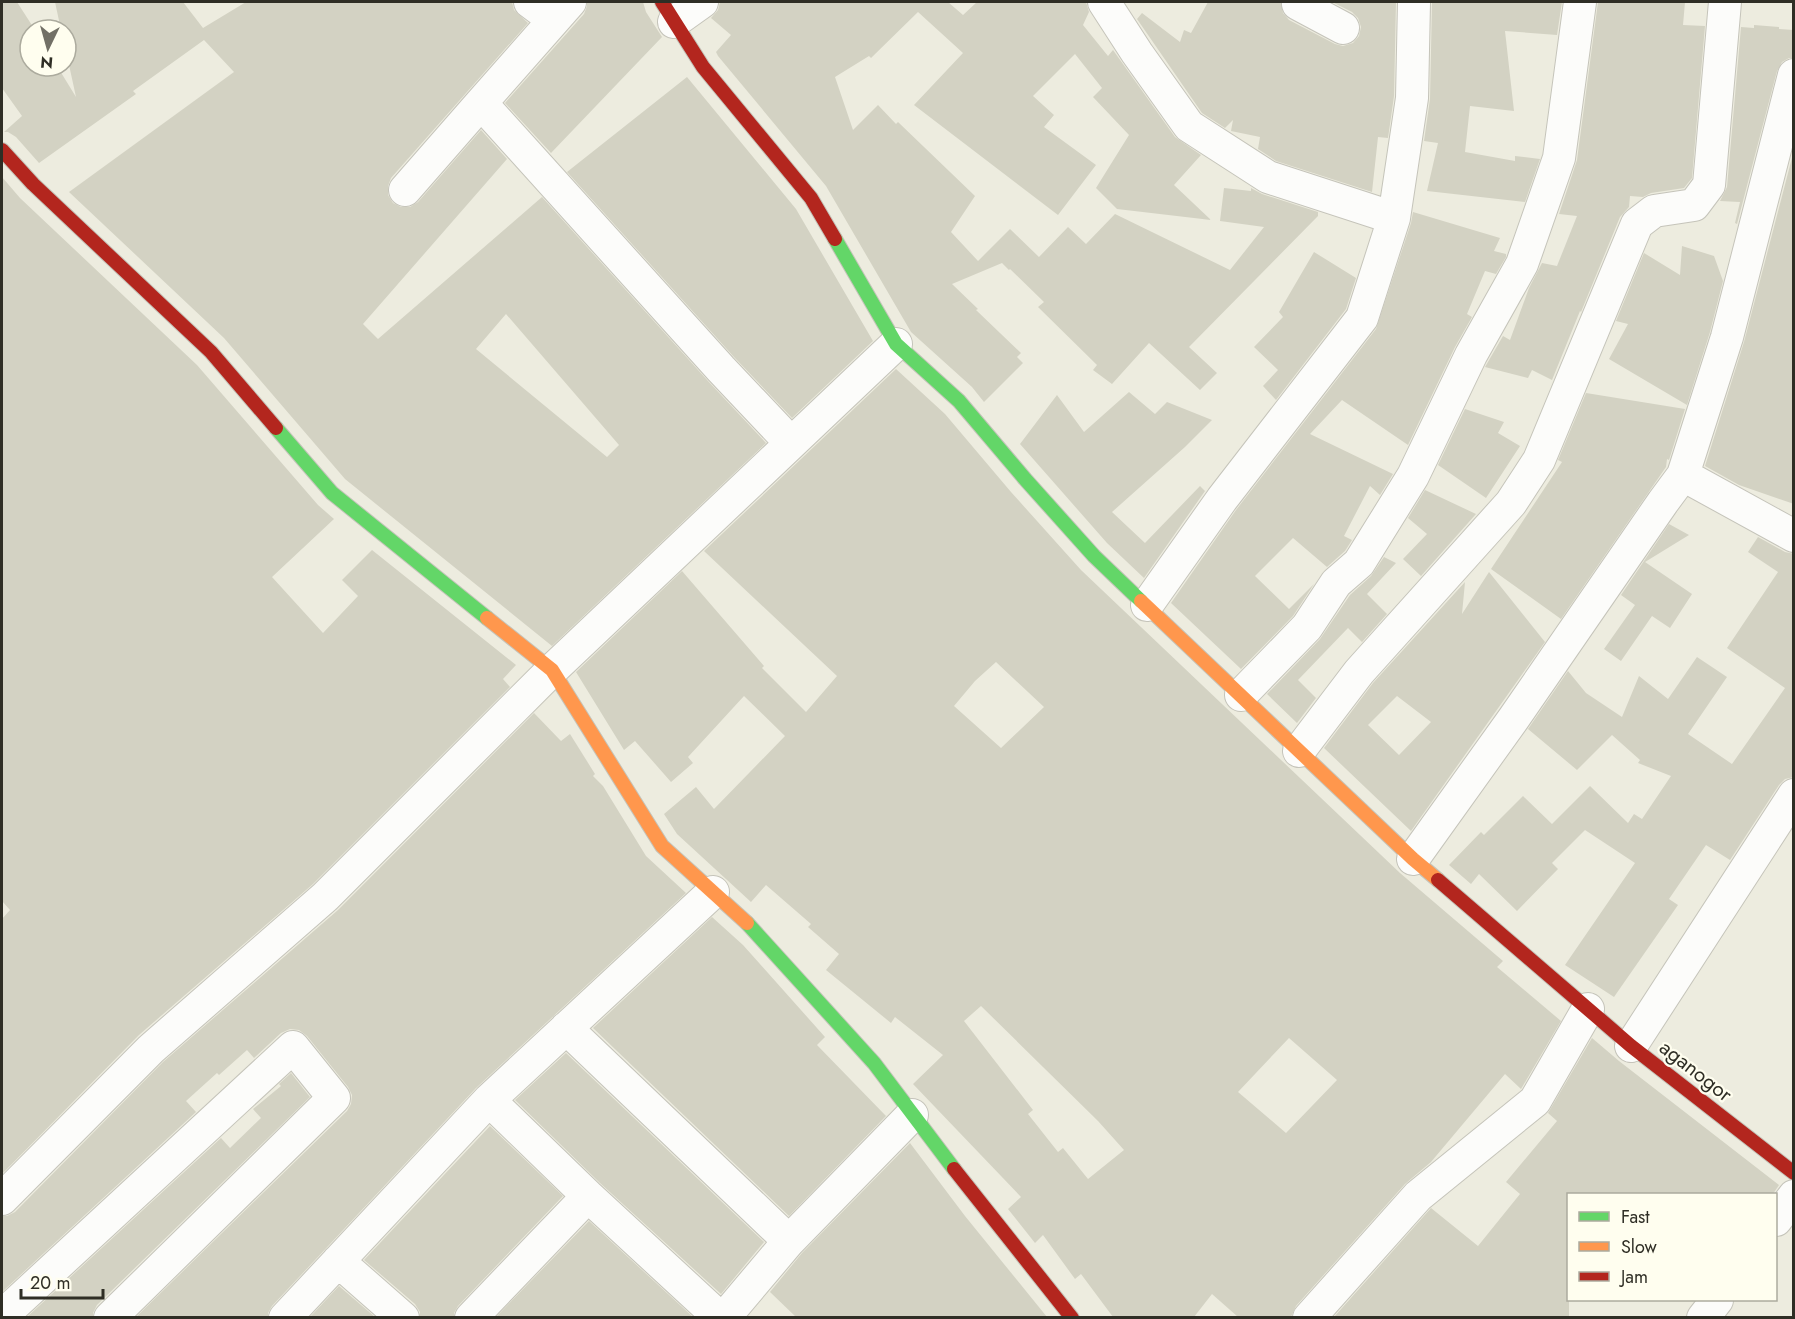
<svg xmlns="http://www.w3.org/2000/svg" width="1795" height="1319" viewBox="0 0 1795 1319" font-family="Jost,sans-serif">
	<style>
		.building { fill: #d3d2c3; fill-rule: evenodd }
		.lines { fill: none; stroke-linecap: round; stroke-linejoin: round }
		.street-casing { stroke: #c5c4ba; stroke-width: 34 }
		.fast-casing { stroke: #c5c4ba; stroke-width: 16 }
		.slow-casing { stroke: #c5c4ba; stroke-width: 16 }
		.jam-casing { stroke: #c5c4ba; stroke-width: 16 }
		.street { stroke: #fcfcfa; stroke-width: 32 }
		.fast { stroke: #63d668; stroke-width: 14 }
		.slow { stroke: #ff974d; stroke-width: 14 }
		.jam { stroke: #b3261e; stroke-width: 14 }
		.labels { text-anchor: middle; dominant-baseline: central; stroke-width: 4.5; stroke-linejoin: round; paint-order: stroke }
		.street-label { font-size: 21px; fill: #2f2e25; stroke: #fffeef }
	</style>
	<rect width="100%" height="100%" fill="#edecdf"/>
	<path class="building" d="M 2,2 L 17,2 L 35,30 L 30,30 L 30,66 L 57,66 L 76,97 L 66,51 L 66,30 L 61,30 L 55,2 L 183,2 L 203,28 L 246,2 L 512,2 L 514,10 L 528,23 L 391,178 L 388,186 L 388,195 L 393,203 L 401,207 L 410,207 L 418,202 L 481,130 L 507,159 L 363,324 L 378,339 L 542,197 L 708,381 L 766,443 L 552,646 L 345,479 L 224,338 L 69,192 L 234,72 L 204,40 L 133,91 L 136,94 L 39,163 L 16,137 L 8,132 L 4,132 L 22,116 L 2,88 ZM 506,314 L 619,445 L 607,457 L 476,349 Z
		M 587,2 L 643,2 L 646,12 L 662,37 L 551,153 L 505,103 L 584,14 L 587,6 Z
		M 720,2 L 948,2 L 963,15 L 977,2 L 1086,2 L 1089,12 L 1083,25 L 1108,56 L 1113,50 L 1175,137 L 1201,155 L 1174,185 L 1211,220 L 1117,209 L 1096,188 L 1129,135 L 1093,97 L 1102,88 L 1075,54 L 1033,96 L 1054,115 L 1044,127 L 1096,165 L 1058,215 L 914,105 L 963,53 L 918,12 L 871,58 L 869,56 L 835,77 L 853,130 L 878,105 L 896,124 L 898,122 L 975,196 L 951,232 L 978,261 L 1010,229 L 1039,257 L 1068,227 L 1086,244 L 1115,214 L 1230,270 L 1264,227 L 1220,221 L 1224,188 L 1251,191 L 1251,188 L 1262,194 L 1318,212 L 1318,216 L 1189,347 L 1217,373 L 1200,390 L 1149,343 L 1112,384 L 1093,370 L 1097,365 L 1038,307 L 1044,302 L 1010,269 L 1009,270 L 1002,263 L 952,284 L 978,309 L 976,310 L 1021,353 L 1017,357 L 1023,363 L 984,402 L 972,387 L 911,332 L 826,186 L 718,56 L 716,52 L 731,35 L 711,18 L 718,10 Z
		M 1208,2 L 1281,2 L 1283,13 L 1289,20 L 1335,44 L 1343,46 L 1353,43 L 1359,36 L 1361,27 L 1358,18 L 1352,12 L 1332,2 L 1396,2 L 1394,96 L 1388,138 L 1378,137 L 1372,192 L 1276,161 L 1258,149 L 1260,137 L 1231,131 L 1233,120 L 1225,128 L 1202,113 L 1137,19 L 1142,13 L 1180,42 L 1184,30 L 1191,33 Z
		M 1432,2 L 1562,2 L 1557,35 L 1505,31 L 1514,111 L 1470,106 L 1465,152 L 1515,161 L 1515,156 L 1540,159 L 1525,202 L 1427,191 L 1438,143 L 1424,141 L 1430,99 Z
		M 1598,2 L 1685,2 L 1683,25 L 1705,26 L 1692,178 L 1684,188 L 1651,193 L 1643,197 L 1630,196 L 1629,207 L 1620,217 L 1581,312 L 1580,311 L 1552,380 L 1532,370 L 1528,378 L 1485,367 L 1503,336 L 1510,340 L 1529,288 L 1542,263 L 1557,266 L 1577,216 L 1559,214 L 1577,160 Z
		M 1754,25 L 1779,27 L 1779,29 L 1794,30 L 1794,58 L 1789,58 L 1782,62 L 1777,71 L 1737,224 L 1735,223 L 1740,202 L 1720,201 L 1727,187 L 1741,27 L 1754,28 Z
		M 687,77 L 796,209 L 873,341 L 792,418 L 734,357 L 567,172 Z
		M 1794,150 L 1794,504 L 1739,485 L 1705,466 L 1744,342 Z
		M 2,177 L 20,198 L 197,365 L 318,505 L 334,519 L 272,577 L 323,633 L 358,596 L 342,580 L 372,550 L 516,665 L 503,679 L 510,687 L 313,884 L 139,1035 L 2,1174 L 2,919 L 10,910 L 2,901 Z
		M 1413,212 L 1500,238 L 1494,251 L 1506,254 L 1506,257 L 1496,274 L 1485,271 L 1467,314 L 1472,317 L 1455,347 L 1408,445 L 1342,400 L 1310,434 L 1393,474 L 1380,495 L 1370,486 L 1344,536 L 1352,540 L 1345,551 L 1327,567 L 1293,538 L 1255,576 L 1289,609 L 1314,584 L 1293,616 L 1241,669 L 1171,603 L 1236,510 L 1376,329 L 1411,223 Z
		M 1682,246 L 1714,256 L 1723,281 L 1710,332 L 1687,405 L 1609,359 L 1628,324 L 1616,321 L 1644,253 L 1680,275 Z
		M 1314,252 L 1356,278 L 1346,309 L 1276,400 L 1263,386 L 1278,370 L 1254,347 L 1283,317 L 1279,312 Z
		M 896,369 L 945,414 L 1011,492 L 1081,570 L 1400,873 L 1503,961 L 1497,967 L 1561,1021 L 1521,1089 L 1505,1074 L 1431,1162 L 1405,1184 L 1296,1306 L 1291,1317 L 1238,1317 L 1212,1294 L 1194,1317 L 1113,1317 L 1081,1274 L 1075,1279 L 1043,1235 L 1035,1243 L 1008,1209 L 1021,1197 L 913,1084 L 943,1055 L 895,1017 L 891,1023 L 826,970 L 839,954 L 808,927 L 811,924 L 766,885 L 751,902 L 677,834 L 664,814 L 696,787 L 714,809 L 785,736 L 744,696 L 688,757 L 693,763 L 671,782 L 635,741 L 624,750 L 576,672 L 682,571 L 764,666 L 762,668 L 806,712 L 837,676 L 704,551 ZM 996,662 L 1044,707 L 1001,748 L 954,706 L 975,681 ZM 981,1006 L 1098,1121 L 1124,1150 L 1088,1179 L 1063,1148 L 1058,1152 L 1028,1114 L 1033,1110 L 964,1021 ZM 1289,1038 L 1337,1080 L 1286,1133 L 1238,1092 Z
		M 1129,392 L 1155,414 L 1167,402 L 1212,420 L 1185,447 L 1112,512 L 1145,543 L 1200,486 L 1205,491 L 1144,578 L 1107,543 L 1020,444 L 1057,395 L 1084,432 Z
		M 1586,393 L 1685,409 L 1669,460 L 1667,459 L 1666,467 L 1561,619 L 1491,569 L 1562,462 L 1558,460 Z
		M 1465,409 L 1504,422 L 1498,433 L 1520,446 L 1486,498 L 1438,465 Z
		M 1425,490 L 1476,514 L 1421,576 L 1403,559 L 1427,534 L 1408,518 Z
		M 1669,524 L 1689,535 L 1645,562 L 1692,594 L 1670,628 L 1652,616 L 1621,661 L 1604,649 L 1635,605 L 1621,595 Z
		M 1758,537 L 1785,552 L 1794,554 L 1794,777 L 1785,779 L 1779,785 L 1730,860 L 1706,845 L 1669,899 L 1678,905 L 1614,997 L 1565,965 L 1635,863 L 1585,830 L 1552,863 L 1558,869 L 1517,911 L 1479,874 L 1471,884 L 1449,865 L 1481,832 L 1484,835 L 1523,796 L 1552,824 L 1590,786 L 1628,823 L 1634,814 L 1642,819 L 1671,776 L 1638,763 L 1640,760 L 1612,735 L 1577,770 L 1528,729 L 1568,671 L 1586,693 L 1622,717 L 1639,676 L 1668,699 L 1697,657 L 1727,677 L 1688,734 L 1732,764 L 1785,688 L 1727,648 L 1778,572 L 1748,552 Z
		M 1384,557 L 1396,563 L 1367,594 L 1387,614 L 1362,642 L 1348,628 L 1298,680 L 1316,698 L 1297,723 L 1267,694 L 1320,639 L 1350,595 L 1371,576 Z
		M 1489,572 L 1545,642 L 1411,831 L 1324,748 L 1373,683 L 1465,582 L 1462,614 ZM 1397,696 L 1431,722 L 1399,755 L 1368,725 Z
		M 534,713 L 561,741 L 570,734 L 595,774 L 593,776 L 603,786 L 646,856 L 686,893 L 476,1088 L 272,1306 L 268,1313 L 268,1317 L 136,1317 L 347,1111 L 351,1104 L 352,1095 L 348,1087 L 307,1036 L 299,1030 L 290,1029 L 281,1033 L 254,1058 L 247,1050 L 219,1075 L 217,1073 L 186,1101 L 196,1112 L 2,1292 L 2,1216 L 7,1216 L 15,1212 L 163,1062 L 338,910 Z
		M 712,917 L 743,945 L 825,1037 L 817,1045 L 886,1116 L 789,1216 L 593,1028 Z
		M 1592,1038 L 1619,1061 L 1779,1185 L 1773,1194 L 1569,1194 L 1569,1317 L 1334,1317 L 1431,1208 L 1478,1246 L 1520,1194 L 1506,1182 L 1557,1121 L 1548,1113 Z
		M 566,1053 L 764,1242 L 721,1294 L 600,1183 L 515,1100 Z
		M 291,1073 L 310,1097 L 97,1305 L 93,1313 L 93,1317 L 27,1317 L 221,1138 L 230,1148 L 261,1118 L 253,1109 L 281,1086 L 279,1084 Z
		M 490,1126 L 563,1196 L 458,1306 L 454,1313 L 454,1317 L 420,1317 L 420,1312 L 415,1304 L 364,1260 Z
		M 910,1143 L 965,1216 L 1047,1317 L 796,1317 L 770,1292 L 802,1253 Z
		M 589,1221 L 693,1317 L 496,1317 Z
		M 339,1286 L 375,1317 L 310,1317 Z"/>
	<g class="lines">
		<defs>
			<path id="street" d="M 530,2 L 554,20
				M 1104,2 L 1137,53 L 1189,126 L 1268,177 L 1394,218
				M 1299,2 L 1298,4 L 1343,28
				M 674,22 L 702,2
				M 481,103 L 570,2
				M 405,190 L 481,103 L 721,369 L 791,443
				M 1683,475 L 1727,337 L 1794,75
				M 1147,605 L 1222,499 L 1362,318 L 1394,218 L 1412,98 L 1414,2
				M 1241,695 L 1307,627 L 1336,583 L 1359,563 L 1413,476 L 1471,355 L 1522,264 L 1559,158 L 1580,2
				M 1299,751 L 1359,672 L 1511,503 L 1539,460 L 1637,224 L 1654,211 L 1694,205 L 1709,185 L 1725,2
				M 1413,859 L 1514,718 L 1663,502 L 1683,475 L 1794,536
				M 566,1028 L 789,1241
				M 1631,1046 L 1794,795
				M 489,1100 L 588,1196 L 720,1318
				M 2,1199 L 151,1049 L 325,897 L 552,670 L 896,344
				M 1776,1220 L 1794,1196
				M 338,1261 L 403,1318
				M 2,1316 L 293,1047 L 334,1098 L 110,1318
				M 285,1318 L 489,1100 L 713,892
				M 471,1318 L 588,1196
				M 724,1318 L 789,1241 L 912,1115
				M 1309,1318 L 1418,1196 L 1535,1101 L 1588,1009
				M 1703,1318 L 1717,1300"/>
			<path id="fast" d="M 835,239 L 896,344 L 959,401 L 1025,479 L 1094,556 L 1141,601
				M 276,428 L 332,493 L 487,618
				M 747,923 L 874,1063 L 954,1169"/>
			<path id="slow" d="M 1141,601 L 1413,859 L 1438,880
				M 487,618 L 552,670 L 662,846 L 747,923"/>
			<path id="jam" d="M 662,2 L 703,67 L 811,198 L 835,239
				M 2,150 L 33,184 L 211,352 L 276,428
				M 1438,880 L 1631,1046 L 1794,1173
				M 954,1169 L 1072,1318"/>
		</defs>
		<use href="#street" class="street-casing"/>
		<use href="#fast" class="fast-casing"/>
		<use href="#slow" class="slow-casing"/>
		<use href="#jam" class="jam-casing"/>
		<use href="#street" class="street"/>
		<use href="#fast" class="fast"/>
		<use href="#slow" class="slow"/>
		<use href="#jam" class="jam"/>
	</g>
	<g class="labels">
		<g class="street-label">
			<text transform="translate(1696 1071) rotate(38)">aganogor</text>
		</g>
	</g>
	<rect width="1795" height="1319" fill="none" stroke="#2f2e25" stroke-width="6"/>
	<rect x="1567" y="1193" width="210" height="108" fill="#fffeef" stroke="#acab9e" stroke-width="1.5"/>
	<rect x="1579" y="1212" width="30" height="9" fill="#63d668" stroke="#acab9e" stroke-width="1.5"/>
	<text x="1621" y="1223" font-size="18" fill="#2f2e25">Fast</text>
	<rect x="1579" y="1242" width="30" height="9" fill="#ff974d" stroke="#acab9e" stroke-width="1.5"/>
	<text x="1621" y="1253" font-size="18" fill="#2f2e25">Slow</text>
	<rect x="1579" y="1272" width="30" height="9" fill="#b3261e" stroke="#acab9e" stroke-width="1.5"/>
	<text x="1621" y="1283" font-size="18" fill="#2f2e25">Jam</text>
	<g transform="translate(48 48) rotate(185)"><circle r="28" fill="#fffeef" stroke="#acab9e" stroke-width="1.5"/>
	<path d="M0-4.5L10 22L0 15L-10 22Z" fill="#727066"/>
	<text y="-9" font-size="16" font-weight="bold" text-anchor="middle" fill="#2f2e25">N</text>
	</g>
	<path d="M21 1289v9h82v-9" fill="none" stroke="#2f2e25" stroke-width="3"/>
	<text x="30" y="1289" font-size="18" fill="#2f2e25" stroke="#fffeef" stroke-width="4.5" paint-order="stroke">20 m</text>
</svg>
